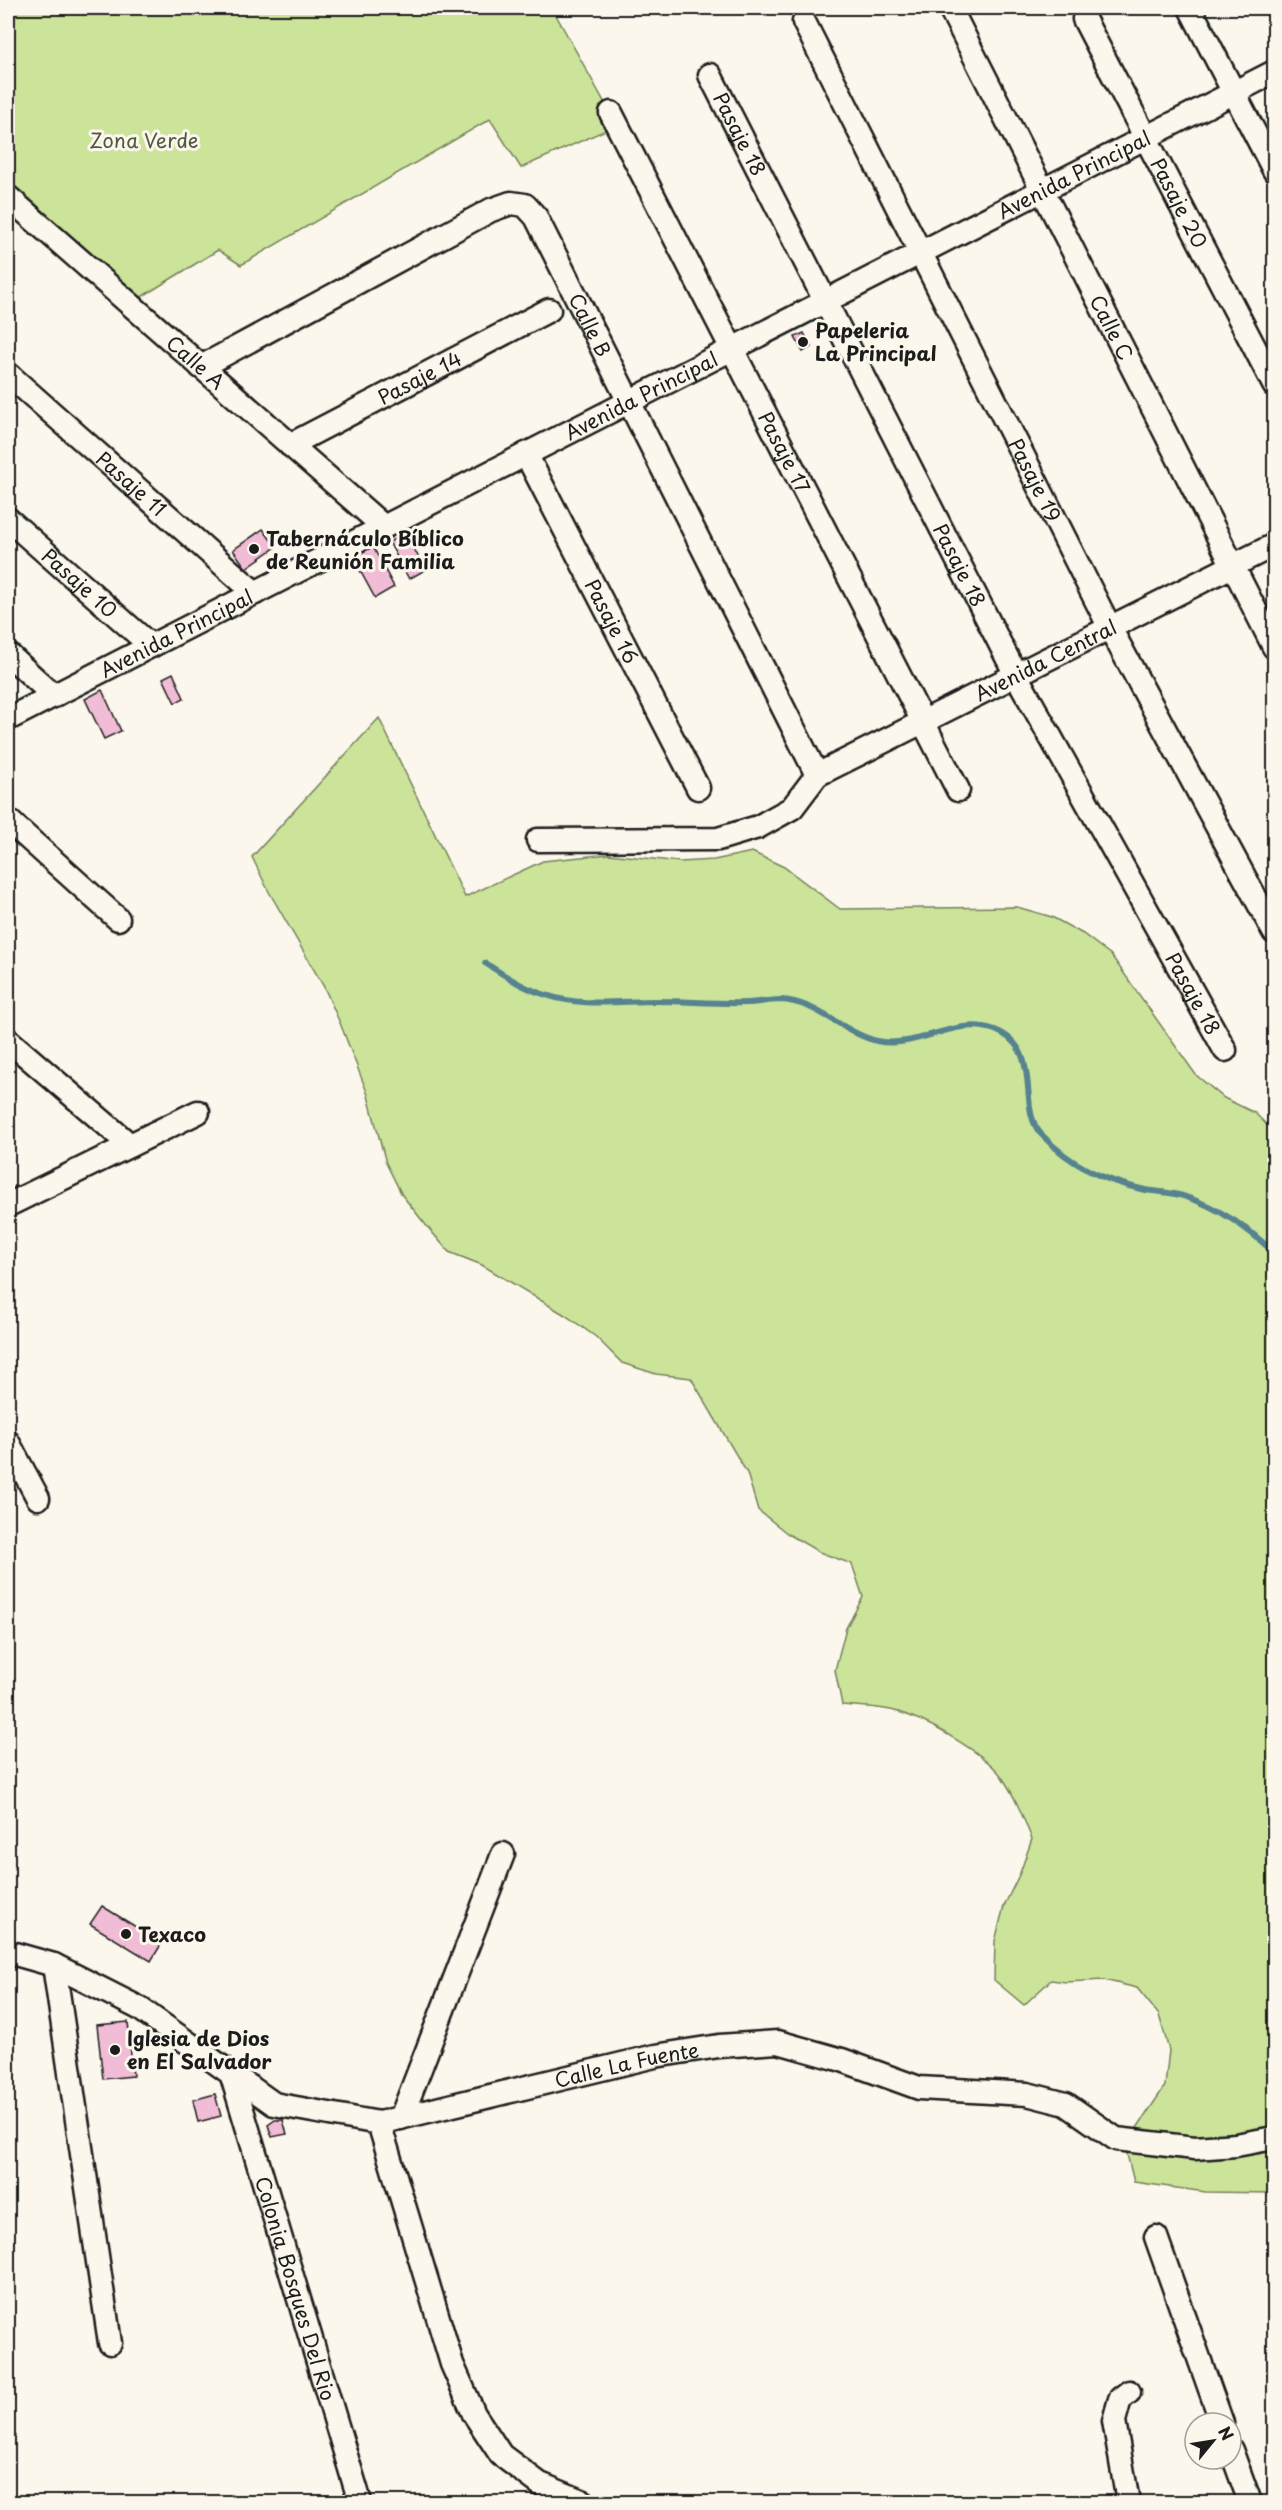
<svg xmlns="http://www.w3.org/2000/svg" width="1282" height="2510" viewBox="0 0 1282 2510" font-family="'Playpen Sans',sans-serif">
	<style>
		.green { fill: #cbe49a; stroke: #74805b; stroke-width: 1.5 }
		.lines { fill: none; stroke-linecap: round; stroke-linejoin: round }
		.stream { stroke: #56838f; stroke-width: 6 }
		.building { fill: #f1bcd6; stroke: #1c1c1c; stroke-width: 1.5 }
		.minor-casing { stroke: #1c1c1c; stroke-width: 27 }
		.minor { stroke: #fbf7ec; stroke-width: 22 }
		.poi-dot { fill: #1c1c1c; stroke: #fbf7ec; stroke-width: 2 }
		.labels { text-anchor: middle; dominant-baseline: central; stroke-width: 6; stroke-linejoin: round; paint-order: stroke }
		.street-label { font-size: 20px; fill: #1c1c1c; stroke: #fbf7ec }
		.park-label { font-size: 20px; fill: #515842; stroke: #fbf7ec }
		.poi-label { font-size: 20px; font-weight: bold; fill: #1c1c1c; stroke: #fbf7ec; text-anchor: start }
	</style>
	<rect width="100%" height="100%" fill="#fbf7ec"/>
	<filter id="ink" filterUnits="userSpaceOnUse"><feTurbulence type="fractalNoise" baseFrequency=".0167" numOctaves="2"/><feDisplacementMap in="SourceGraphic" scale="12" xChannelSelector="R" yChannelSelector="G"/><feConvolveMatrix kernelMatrix="1 2 1 2 8 2 1 2 1" color-interpolation-filters="sRGB"/></filter>
	<g filter="url(#ink)">
		<path class="green" d="M 8,8 L 552,8 L 617,125 L 521,168 L 490,119 L 241,265 L 218,250 L 130,304 L 8,197 Z
			M 379,718 L 465,897 L 543,861 L 609,854 L 680,862 L 714,860 L 752,852 L 784,867 L 840,909 L 1017,907 L 1052,917 L 1083,934 L 1111,955 L 1196,1075 L 1224,1098 L 1255,1113 L 1274,1132 L 1274,2193 L 1206,2192 L 1134,2182 L 1125,2146 L 1165,2086 L 1169,2050 L 1159,2015 L 1137,1988 L 1104,1980 L 1066,1982 L 1051,1980 L 1024,2005 L 994,1980 L 995,1941 L 1004,1906 L 1020,1873 L 1032,1839 C 1023,1817 1015,1796 1002,1777 C 987,1755 934,1725 910,1716 C 889,1707 864,1707 842,1705 L 835,1670 L 846,1628 L 863,1597 L 852,1564 L 819,1552 L 788,1534 L 758,1510 L 747,1473 L 691,1378 L 656,1374 L 622,1363 L 596,1337 L 565,1315 L 482,1265 L 449,1252 L 425,1224 L 402,1195 L 386,1163 L 367,1092 L 340,1023 L 324,987 L 268,890 L 252,857 Z"/>
		<g class="lines">
			<path class="stream" d="M 485,963 C 504,975 523,988 546,995 C 581,1007 619,1001 656,1001 C 686,1001 717,1004 748,1003 C 758,1003 769,1000 780,1000 C 817,1001 843,1033 877,1041 C 917,1050 955,1015 995,1030 C 1045,1050 1016,1107 1041,1134 C 1070,1165 1104,1181 1145,1190 C 1158,1192 1173,1192 1186,1197 C 1218,1207 1251,1230 1274,1253"/>
		</g>
		<path class="building" d="M 804,333 L 811,347 L 803,352 L 795,337 Z
			M 263,529 L 276,547 L 246,568 L 233,550 Z
			M 406,533 L 425,570 L 409,579 L 389,542 Z
			M 371,543 L 394,587 L 375,598 L 351,554 Z
			M 173,673 L 184,698 L 175,703 L 163,678 Z
			M 102,690 L 121,731 L 104,739 L 85,699 Z
			M 102,1906 L 162,1943 L 151,1961 L 90,1924 Z
			M 128,2022 L 133,2076 L 103,2079 L 97,2025 Z
			M 215,2094 L 221,2116 L 198,2122 L 193,2100 Z
			M 275,2120 L 283,2120 L 287,2134 L 272,2137 L 268,2125 Z"/>
		<g class="lines">
			<defs>
				<g id="minor">
					<path id="s1" d="M 950,8 L 1274,647"/>
					<path d="M 1190,8 L 1274,170"/>
					<path id="s2" d="M 1084,19 L 1274,385"/>
					<path id="s3" d="M 804,22 L 1110,628 L 1274,932"/>
					<path id="s4" d="M 710,75 L 1016,675 L 1225,1050"/>
					<path id="s5" d="M 611,113 L 958,790"/>
					<path id="s6" d="M 8,197 L 384,527"/>
					<path id="s7" d="M 201,367 L 491,210 L 511,203 L 525,205 L 536,217 L 817,775"/>
					<path id="s8" d="M 8,374 L 255,593"/>
					<path id="s9" d="M 290,445 L 549,310"/>
					<path id="s10" d="M 526,454 L 698,788"/>
					<path id="s11" d="M 8,519 L 151,646"/>
					<path d="M 8,654 L 54,696"/>
					<path id="s12" d="M 8,719 L 1274,72"/>
					<path d="M 8,820 L 118,919"/>
					<path id="s13" d="M 538,840 L 718,839 L 758,827 L 792,808 L 817,775 L 1274,545"/>
					<path d="M 8,1040 L 130,1145"/>
					<path d="M 8,1205 L 198,1112"/>
					<path d="M 8,1442 L 38,1498"/>
					<path id="s14" d="M 8,1952 L 54,1965 L 139,2008 L 274,2104 L 379,2123 L 655,2056 L 719,2046 L 778,2042 L 842,2060 L 919,2088 L 1027,2094 L 1066,2104 L 1116,2139 L 1195,2148 L 1236,2145 L 1274,2138"/>
					<path d="M 54,1965 L 110,2343"/>
					<path id="s15" d="M 231,2073 L 360,2502"/>
					<path d="M 401,2118 L 503,1854"/>
					<path d="M 379,2123 L 452,2364 L 474,2414 L 501,2455 L 540,2484 L 584,2502"/>
					<path d="M 1156,2237 L 1222,2423"/>
					<path d="M 1231,2450 L 1250,2502"/>
					<path d="M 1128,2502 L 1114,2421 L 1120,2399 L 1129,2392"/>
				</g>
			</defs>
			<use href="#minor" class="minor-casing"/>
			<use href="#minor" class="minor"/>
		</g>
	</g>
	<g class="poi-dot">
		<circle cx="803" cy="342" r="6"/>
		<circle cx="254" cy="549" r="6"/>
		<circle cx="126" cy="1934" r="6"/>
		<circle cx="115" cy="2050" r="6"/>
	</g>
	<g class="labels">
		<g class="street-label">
			<text stroke="none"><textPath href="#s4" startOffset="66">Pasaje 18</textPath></text>
			<text stroke="none"><textPath href="#s12" startOffset="1197">Avenida Principal</textPath></text>
			<text stroke="none"><textPath href="#s2" startOffset="207">Pasaje 20</textPath></text>
			<text stroke="none"><textPath href="#s7" startOffset="502">Calle B</textPath></text>
			<text stroke="none"><textPath href="#s1" startOffset="358">Calle C</textPath></text>
			<text stroke="none"><textPath href="#s6" startOffset="250">Calle A</textPath></text>
			<text stroke="none"><textPath href="#s9" startOffset="146">Pasaje 14</textPath></text>
			<text stroke="none"><textPath href="#s12" startOffset="711">Avenida Principal</textPath></text>
			<text stroke="none"><textPath href="#s5" startOffset="381">Pasaje 17</textPath></text>
			<text stroke="none"><textPath href="#s3" startOffset="513">Pasaje 19</textPath></text>
			<text stroke="none"><textPath href="#s8" startOffset="165">Pasaje 11</textPath></text>
			<text stroke="none"><textPath href="#s4" startOffset="550">Pasaje 18</textPath></text>
			<text stroke="none"><textPath href="#s11" startOffset="96">Pasaje 10</textPath></text>
			<text stroke="none"><textPath href="#s10" startOffset="188">Pasaje 16</textPath></text>
			<text stroke="none"><textPath href="#s12" startOffset="189">Avenida Principal</textPath></text>
			<text stroke="none"><textPath href="#s13" startOffset="558">Avenida Central</textPath></text>
			<text stroke="none"><textPath href="#s4" startOffset="1038">Pasaje 18</textPath></text>
			<text stroke="none"><textPath href="#s14" startOffset="670">Calle La Fuente</textPath></text>
			<text stroke="none"><textPath href="#s15" startOffset="225">Colonia Bosques Del Rio</textPath></text>
		</g>
		<g class="park-label">
			<text x="144" y="140">Zona Verde</text>
		</g>
		<g class="poi-label">
			<text x="815" y="330">Papeleria<tspan x="815" dy="23">La Principal</tspan></text>
			<text x="266" y="538">Tabernáculo Bíblico<tspan x="266" dy="23">de Reunión Familia</tspan></text>
			<text x="138" y="1934">Texaco</text>
			<text x="127" y="2038">Iglesia de Dios<tspan x="127" dy="23">en El Salvador</tspan></text>
		</g>
	</g>
	<rect width="1282" height="2510" fill="none" stroke="#fbf7ec" stroke-width="30"/>
	<rect x="15" y="15" width="1252" height="2480" fill="none" stroke="#1c1c1c" stroke-width="2" filter="url(#ink)"/>
	<g transform="translate(1213 2441) rotate(60)"><circle r="28" fill="#fbf7ec" stroke="#a29f99" stroke-width="1.5"/>
	<path d="M0-4.5L10 22L0 15L-10 22Z" fill="#1c1c1c"/>
	<text y="-9" font-size="16" font-weight="bold" text-anchor="middle" fill="#1c1c1c">N</text>
	</g>
</svg>
